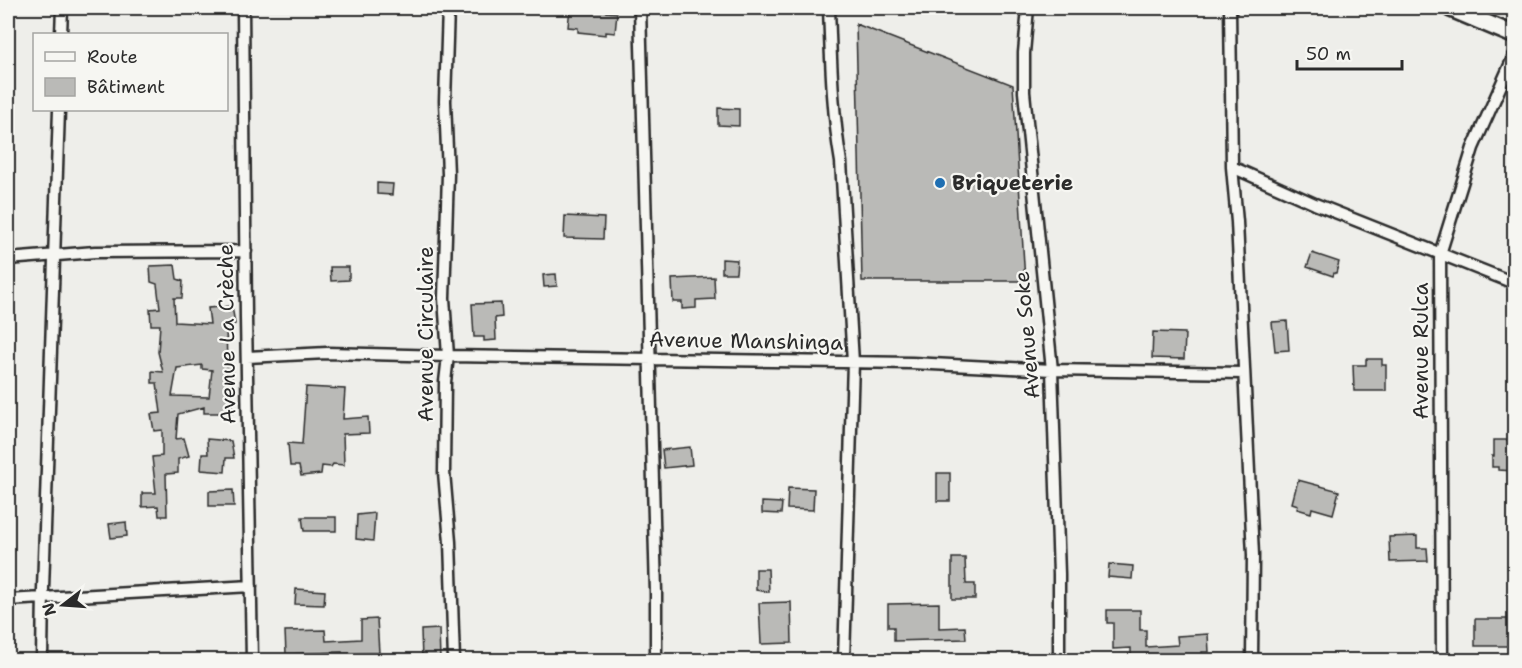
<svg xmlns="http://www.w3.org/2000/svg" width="1522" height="668" viewBox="0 0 1522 668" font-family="'Shantell Sans',sans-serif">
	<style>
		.building { fill: #babab7; stroke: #2b2b2b; stroke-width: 1.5; fill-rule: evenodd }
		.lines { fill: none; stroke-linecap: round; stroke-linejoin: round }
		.street-casing { stroke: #2b2b2b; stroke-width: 15 }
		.secondary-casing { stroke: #2b2b2b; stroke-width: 21 }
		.street { stroke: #f6f6f2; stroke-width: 10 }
		.secondary { stroke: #f6f6f2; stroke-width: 16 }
		.poi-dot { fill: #1f6fb2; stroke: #f6f6f2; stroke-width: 2 }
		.labels { text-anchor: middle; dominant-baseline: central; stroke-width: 4.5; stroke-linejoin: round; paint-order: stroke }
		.poi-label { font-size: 21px; font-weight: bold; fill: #2b2b2b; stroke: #f6f6f2; text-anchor: start }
		.street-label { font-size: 21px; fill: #2b2b2b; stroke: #f6f6f2 }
	</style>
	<rect width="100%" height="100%" fill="#eeeeea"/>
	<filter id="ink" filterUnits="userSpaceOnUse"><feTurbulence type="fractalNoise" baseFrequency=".0167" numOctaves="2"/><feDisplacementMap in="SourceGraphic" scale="12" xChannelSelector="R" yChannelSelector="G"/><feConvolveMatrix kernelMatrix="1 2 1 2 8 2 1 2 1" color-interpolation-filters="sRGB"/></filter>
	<g filter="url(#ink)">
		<path class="building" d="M 570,8 L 607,8 L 606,12 L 617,13 L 615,33 L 606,32 L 606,35 L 578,32 L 578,28 L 568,27 Z
			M 856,24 L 1013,85 L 1025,281 L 862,281 Z
			M 718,108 L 739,109 L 739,126 L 718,125 Z
			M 377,183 L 393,184 L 392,195 L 377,194 Z
			M 565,216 L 604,218 L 603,239 L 564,238 Z
			M 1312,253 L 1339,262 L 1336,273 L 1334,273 L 1333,276 L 1307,267 Z
			M 722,259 L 737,260 L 736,273 L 722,273 Z
			M 175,265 L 177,279 L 183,281 L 182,298 L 174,298 L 175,322 L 210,324 L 208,308 L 232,306 L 235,324 L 226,325 L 227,366 L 233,365 L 231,383 L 232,413 L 204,413 L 204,407 L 178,414 L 176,439 L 184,438 L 189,456 L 178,459 L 178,473 L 166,474 L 167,516 L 159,516 L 158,506 L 142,507 L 142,493 L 156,493 L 152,457 L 162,456 L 162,430 L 154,431 L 151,414 L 161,413 L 157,383 L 152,383 L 152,371 L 163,372 L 158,352 L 160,325 L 151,325 L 150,309 L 160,308 L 157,284 L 151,282 L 150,266 ZM 202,365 L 202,369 L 212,370 L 209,397 L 172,396 L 177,368 Z
			M 330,267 L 349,267 L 349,280 L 331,281 Z
			M 556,274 L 557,286 L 544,287 L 543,275 Z
			M 714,277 L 715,299 L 696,300 L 696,308 L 682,309 L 682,302 L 673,302 L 672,279 Z
			M 501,303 L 502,317 L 495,318 L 496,340 L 484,341 L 484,337 L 474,337 L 472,304 Z
			M 1287,321 L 1289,350 L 1275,351 L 1272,322 Z
			M 1153,332 L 1185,333 L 1184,359 L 1152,358 Z
			M 1366,359 L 1382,359 L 1382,365 L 1386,365 L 1386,391 L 1354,391 L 1353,365 L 1366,365 Z
			M 306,387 L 345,389 L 343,419 L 368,417 L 369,433 L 343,434 L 344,465 L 333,464 L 331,467 L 322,466 L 321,474 L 301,476 L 299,466 L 290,466 L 288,443 L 302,444 Z
			M 207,439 L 231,441 L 234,458 L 226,458 L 225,472 L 201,470 L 202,454 L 208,454 Z
			M 1494,440 L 1513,440 L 1515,471 L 1498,470 L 1498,467 L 1492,467 L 1492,456 L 1494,456 Z
			M 690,447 L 692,465 L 664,468 L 662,450 Z
			M 937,473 L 950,473 L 950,501 L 937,501 Z
			M 1298,480 L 1339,491 L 1333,514 L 1312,508 L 1311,513 L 1297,509 L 1298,505 L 1292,503 Z
			M 788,488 L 814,489 L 813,510 L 787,509 Z
			M 233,490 L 234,506 L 209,506 L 209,491 Z
			M 762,502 L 782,503 L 781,514 L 762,513 Z
			M 375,513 L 373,541 L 356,539 L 357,515 Z
			M 302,517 L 336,517 L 336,531 L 304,531 Z
			M 126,522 L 127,536 L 111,538 L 109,524 Z
			M 1417,536 L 1417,548 L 1427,548 L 1428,561 L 1390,562 L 1389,537 Z
			M 952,558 L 965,558 L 966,584 L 975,584 L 975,599 L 952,599 Z
			M 1109,564 L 1133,566 L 1132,579 L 1108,577 Z
			M 756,569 L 768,569 L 769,592 L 756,590 Z
			M 296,589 L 325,591 L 324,605 L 295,604 Z
			M 791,602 L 792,643 L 761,644 L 759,603 Z
			M 939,603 L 939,628 L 965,627 L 966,639 L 894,641 L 894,627 L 888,627 L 888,604 Z
			M 1107,610 L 1140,610 L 1140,630 L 1146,630 L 1146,647 L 1178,645 L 1177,636 L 1208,634 L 1209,652 L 1202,652 L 1202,660 L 1156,660 L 1156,658 L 1131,658 L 1131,648 L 1113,649 L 1113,623 L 1107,623 Z
			M 377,619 L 379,653 L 342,654 L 342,652 L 286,654 L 285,631 L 325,630 L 326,641 L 361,639 L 361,620 Z
			M 1475,619 L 1515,619 L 1515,646 L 1475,646 Z
			M 439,629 L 440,660 L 422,660 L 421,630 Z"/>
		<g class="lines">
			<defs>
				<path id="street" d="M 243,8 L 246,318 L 252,660
					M 448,8 L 445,101 L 448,174 L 444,298 L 448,356 L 445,382 L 444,472 L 450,542 L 454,660
					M 640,8 L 656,592 L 656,660
					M 829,8 C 831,59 832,111 841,162 L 853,362 L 844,660
					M 1028,8 L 1024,53 L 1024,92 L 1052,370 L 1059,574 L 1059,660
					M 1230,8 L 1232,167 L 1237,222 L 1253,555 L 1252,660
					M 61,34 L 62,8
					M 1232,167 L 1315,204 L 1514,283
					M 8,259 L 95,252 L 246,251
					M 247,357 L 327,353 L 448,356 L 912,363 L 1052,370 L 1244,373
					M 8,600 L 251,586
					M 42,660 L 43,589 L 59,110
					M 1442,660 L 1440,254 L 1473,148 L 1514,56"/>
				<path id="secondary" d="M 1450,8 L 1514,35"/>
			</defs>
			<use href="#street" class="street-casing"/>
			<use href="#secondary" class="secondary-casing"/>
			<use href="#street" class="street"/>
			<use href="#secondary" class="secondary"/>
		</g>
	</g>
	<circle class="poi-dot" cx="940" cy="183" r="6"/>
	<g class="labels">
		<g class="poi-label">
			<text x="952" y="183">Briqueterie</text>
		</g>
		<g class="street-label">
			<text transform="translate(227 334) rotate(-91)">Avenue La Crèche</text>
			<text transform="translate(426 334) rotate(-90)">Avenue Circulaire</text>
			<text transform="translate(1027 335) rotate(-95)">Avenue Soke</text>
			<text transform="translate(746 341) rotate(1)">Avenue Manshinga</text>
			<text transform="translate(1421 351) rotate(-90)">Avenue Rulca</text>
		</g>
	</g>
	<rect width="1522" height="668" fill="none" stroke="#f6f6f2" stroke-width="30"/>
	<rect x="15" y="15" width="1492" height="638" fill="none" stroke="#2b2b2b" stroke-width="2" filter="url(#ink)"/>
	<rect x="33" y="33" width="195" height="78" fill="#f6f6f2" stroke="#a5a5a2" stroke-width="1.5"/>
	<rect x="45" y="52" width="30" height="9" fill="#f6f6f2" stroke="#a5a5a2" stroke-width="1.5"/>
	<text x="87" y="63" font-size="18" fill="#2b2b2b">Route</text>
	<rect x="45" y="78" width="30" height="18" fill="#babab7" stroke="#a5a5a2" stroke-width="1.5"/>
	<text x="87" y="93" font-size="18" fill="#2b2b2b">Bâtiment</text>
	<g transform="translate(63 605) rotate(253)" stroke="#f6f6f2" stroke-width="4.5" paint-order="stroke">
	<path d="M0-4.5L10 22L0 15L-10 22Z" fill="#2b2b2b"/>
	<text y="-9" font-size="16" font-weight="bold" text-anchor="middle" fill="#2b2b2b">N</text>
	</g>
	<path d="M1297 60v9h105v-9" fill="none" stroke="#2b2b2b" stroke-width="3"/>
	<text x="1306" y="60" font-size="18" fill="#2b2b2b" stroke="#f6f6f2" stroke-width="4.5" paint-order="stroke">50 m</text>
</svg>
